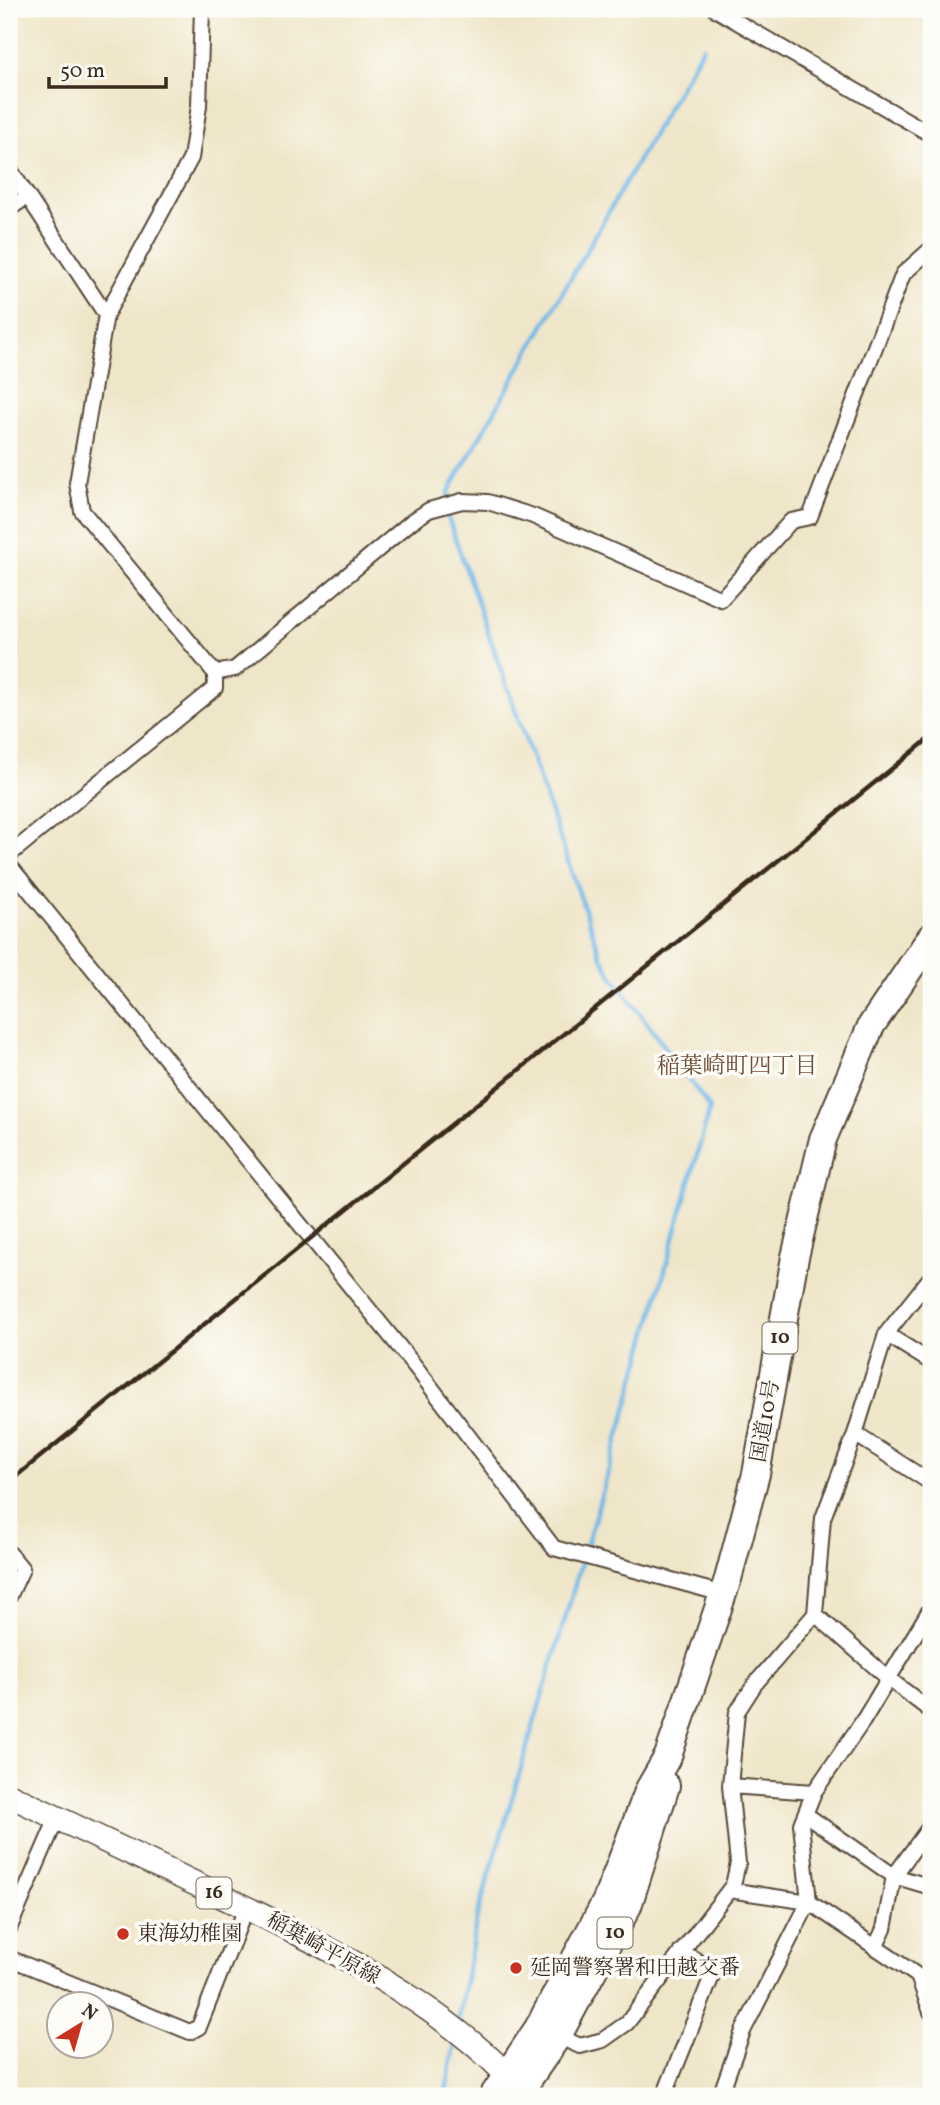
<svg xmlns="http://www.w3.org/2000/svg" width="940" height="2105" viewBox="0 0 940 2105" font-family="Vollkorn,'Noto Serif JP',serif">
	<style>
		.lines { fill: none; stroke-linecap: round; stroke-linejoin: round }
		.stream { stroke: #6fb7e7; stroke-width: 4.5 }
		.street-casing { stroke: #564638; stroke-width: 18 }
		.primary-casing { stroke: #564638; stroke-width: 26 }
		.highway-casing { stroke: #564638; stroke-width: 30 }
		.street { stroke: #fff; stroke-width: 14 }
		.primary { stroke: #fff; stroke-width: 23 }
		.highway { stroke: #fff; stroke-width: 26 }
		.rail { stroke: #3b2a1e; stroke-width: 4.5 }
		.poi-dot { fill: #c8321e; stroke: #fdfcf7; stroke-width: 2.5 }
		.labels { text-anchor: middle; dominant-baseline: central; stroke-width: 7; stroke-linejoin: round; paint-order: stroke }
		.shield { fill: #fdfcf7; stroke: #75695f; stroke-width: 2 }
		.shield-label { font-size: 19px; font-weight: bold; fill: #3b2a1e }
		.street-label { font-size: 21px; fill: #3b2a1e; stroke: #fdfcf7 }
		.poi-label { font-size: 21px; fill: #3b2a1e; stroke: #fdfcf7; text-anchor: start }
		.neighbourhood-label { font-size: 23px; fill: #724e38; stroke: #fdfcf7 }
	</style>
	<rect width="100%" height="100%" fill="#fdfcf7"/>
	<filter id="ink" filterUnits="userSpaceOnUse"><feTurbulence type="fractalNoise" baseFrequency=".0143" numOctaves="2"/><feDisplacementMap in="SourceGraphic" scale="14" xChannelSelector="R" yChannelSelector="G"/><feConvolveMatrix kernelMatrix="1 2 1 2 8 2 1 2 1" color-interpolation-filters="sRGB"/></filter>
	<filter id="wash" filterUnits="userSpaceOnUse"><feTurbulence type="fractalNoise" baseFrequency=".00686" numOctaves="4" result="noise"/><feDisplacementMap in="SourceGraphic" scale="28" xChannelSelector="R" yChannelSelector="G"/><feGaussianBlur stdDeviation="1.57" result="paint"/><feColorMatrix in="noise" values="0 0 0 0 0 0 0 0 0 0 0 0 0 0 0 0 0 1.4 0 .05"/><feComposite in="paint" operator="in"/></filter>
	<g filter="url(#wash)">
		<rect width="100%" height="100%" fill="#efe5c8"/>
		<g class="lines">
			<path class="stream" d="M 458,2021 L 477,1917 L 620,1432 L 710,1108 L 612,976 L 601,956 L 446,512 L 449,491 L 703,47
				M 445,2096 L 456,2040"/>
		</g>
	</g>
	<g filter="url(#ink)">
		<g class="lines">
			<defs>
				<path id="street" d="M 715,9 L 925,131 L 931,129
					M 9,168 L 106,315
					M 9,209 L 28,196
					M 215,673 L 235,669 L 411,522 L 429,510 L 462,501 L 488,502 L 533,516 L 721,599 L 791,521 L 810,517 L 903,274 L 931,249
					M 9,855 L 215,688 L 215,673 L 82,511 L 77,483 L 106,315 L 191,158 L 199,106 L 202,9
					M 9,865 L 414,1365 L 554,1548 L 723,1594
					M 886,1334 L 931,1362
					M 855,1434 L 931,1483
					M 9,1553 L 22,1569 L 9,1597
					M 931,1608 L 863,1721 L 814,1792 L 801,1824 L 809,1902 L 918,1976 L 931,2012
					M 815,1614 L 889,1679 L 931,1711
					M 730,1786 L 814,1792
					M 805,1814 L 894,1876 L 931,1887
					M 9,1929 L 57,1818
					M 875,1948 L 884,1929 L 894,1876 L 931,1825
					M 9,1958 L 190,2032 L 199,2027 L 246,1908
					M 555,2035 L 580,2046 L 603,2040 L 627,2023 L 733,1885 L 738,1863 L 730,1786 L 737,1712 L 755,1684 L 815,1614 L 823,1518 L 855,1434 L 886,1334 L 931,1277
					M 664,2096 L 714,1971 L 681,1951
					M 720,2096 L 743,2031 L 809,1902 L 729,1890"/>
				<path id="primary" d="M 9,1795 C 77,1828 146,1860 215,1893 C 317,1942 426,1993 506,2074"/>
				<path id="highway" d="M 493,2096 L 538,2028 L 606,1901 L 649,1789 L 668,1756 L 728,1579 L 756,1474 L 795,1257 L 823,1139 L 871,1026 L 931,937
					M 517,2096 L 558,2036 L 628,1906 L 666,1786"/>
			</defs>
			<use href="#street" class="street-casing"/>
			<use href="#primary" class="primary-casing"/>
			<use href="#highway" class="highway-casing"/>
			<use href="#street" class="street"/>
			<use href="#primary" class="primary"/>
			<use href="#highway" class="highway"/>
			<path class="rail" d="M 9,1482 L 931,737"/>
		</g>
	</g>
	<g class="poi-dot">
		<circle cx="123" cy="1934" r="7"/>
		<circle cx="516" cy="1968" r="7"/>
	</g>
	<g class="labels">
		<g class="shield">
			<rect x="762.5" y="1322.5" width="35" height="31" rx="5"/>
			<rect x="196.5" y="1877.5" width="35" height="31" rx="5"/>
			<rect x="597.5" y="1917.5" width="35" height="31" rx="5"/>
		</g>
		<g class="shield-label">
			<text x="780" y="1338">10</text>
			<text x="214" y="1893">16</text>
			<text x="615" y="1933">10</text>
		</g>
		<g class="street-label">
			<text transform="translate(766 1421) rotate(-80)">国道10号</text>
			<text transform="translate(323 1949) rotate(29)">稲葉崎平原線</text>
		</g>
		<g class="poi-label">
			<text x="137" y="1934">東海幼稚園</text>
			<text x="530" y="1968">延岡警察署和田越交番</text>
		</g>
		<g class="neighbourhood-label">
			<text x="737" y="1067">稲葉崎町四丁目</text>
		</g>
	</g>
	<rect width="940" height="2105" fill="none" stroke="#fdfcf7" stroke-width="35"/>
	<g transform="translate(80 2025) rotate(37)"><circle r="33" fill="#fdfcf7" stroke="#afa8a0" stroke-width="2"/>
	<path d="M0-5L12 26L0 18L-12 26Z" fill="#c8321e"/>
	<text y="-10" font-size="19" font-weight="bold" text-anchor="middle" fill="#3b2a1e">N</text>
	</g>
	<path d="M49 77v10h117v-10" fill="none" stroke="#3b2a1e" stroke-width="3.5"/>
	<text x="60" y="77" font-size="21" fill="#3b2a1e" stroke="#fdfcf7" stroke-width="5" paint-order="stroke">50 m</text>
</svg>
